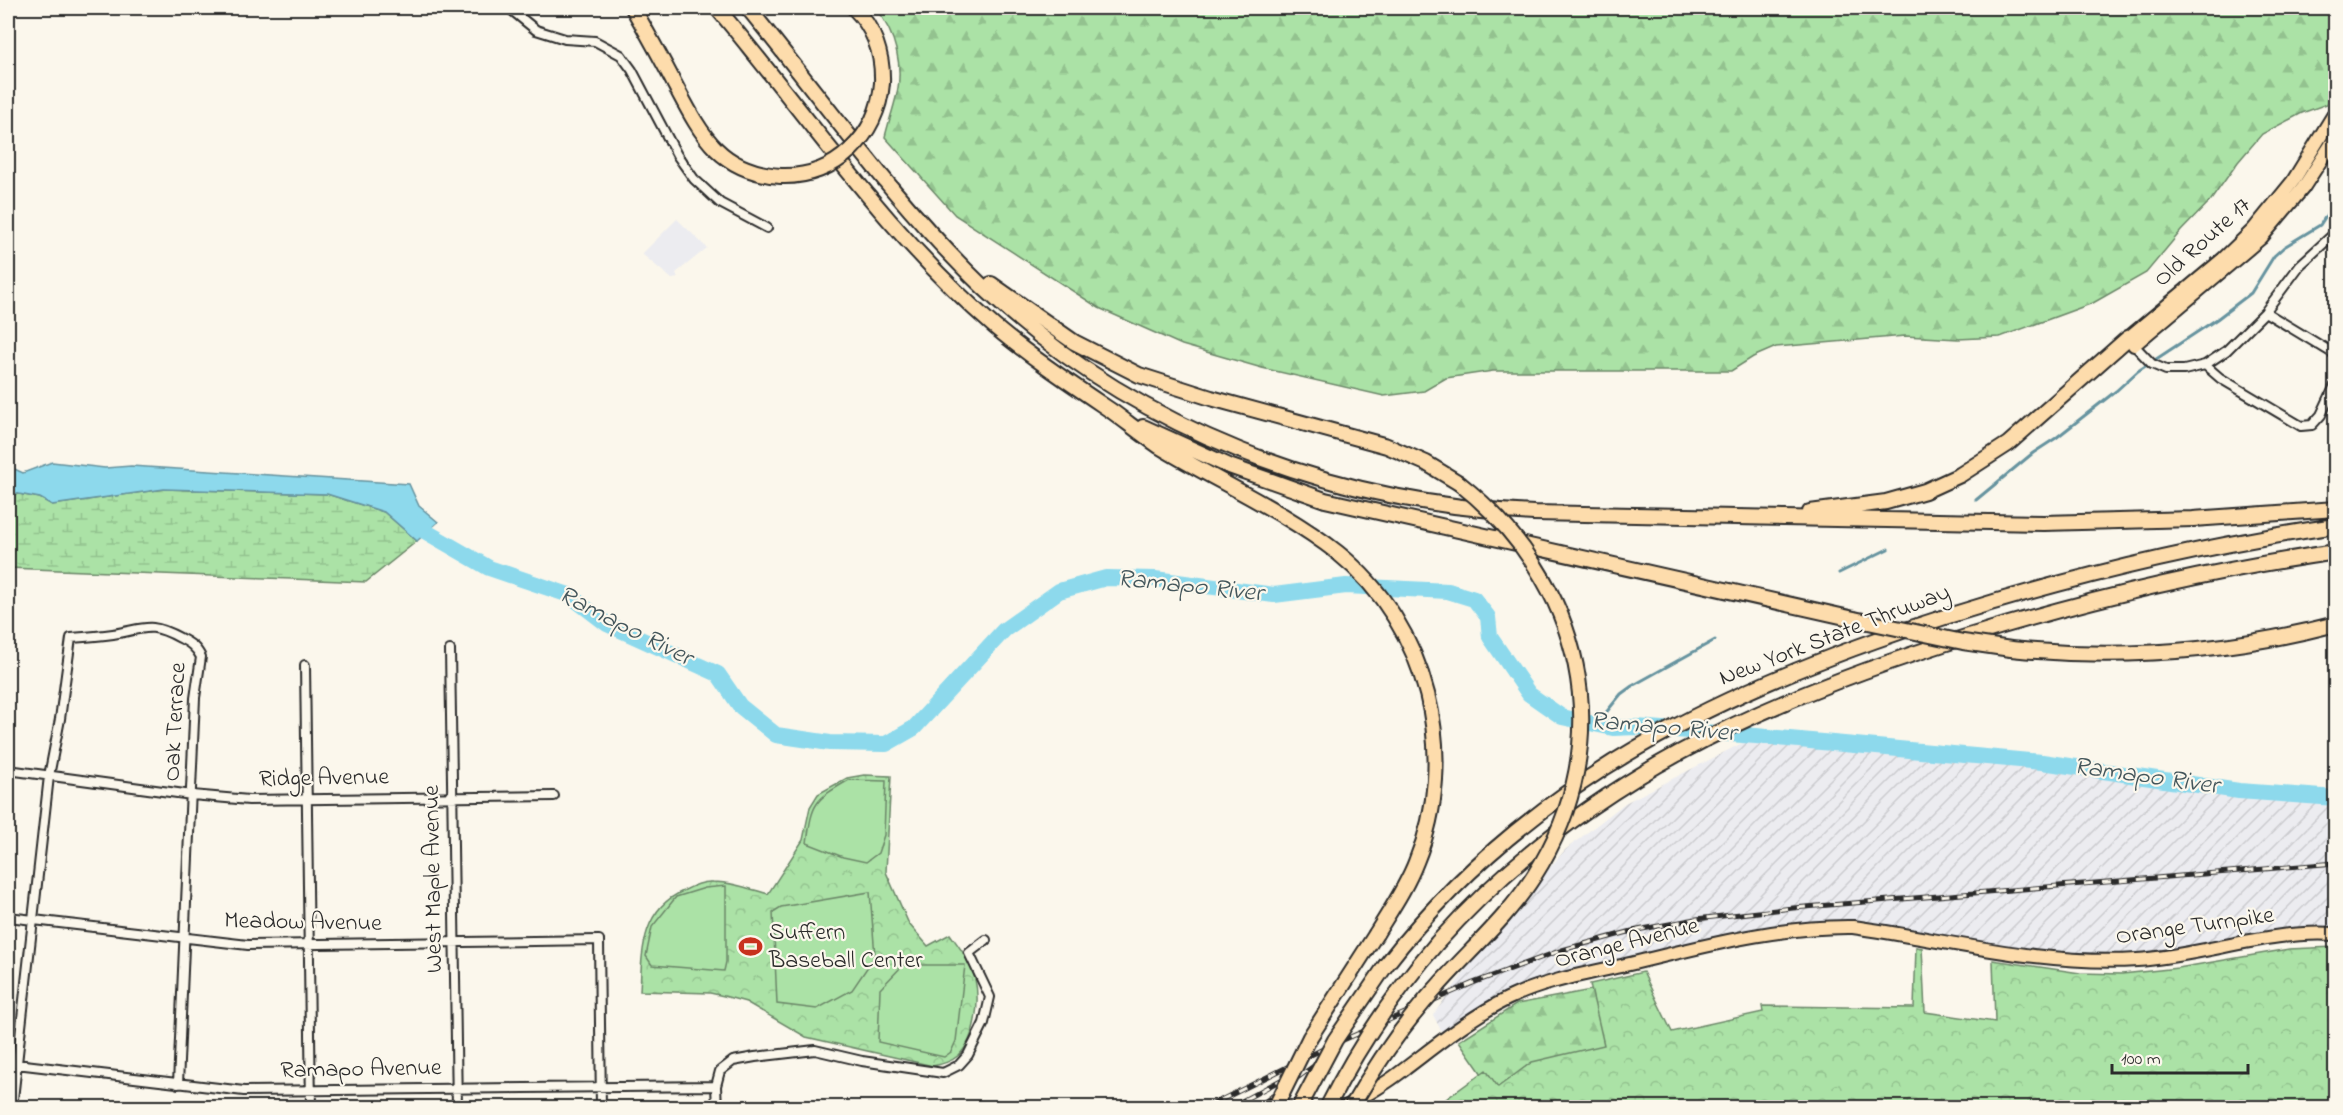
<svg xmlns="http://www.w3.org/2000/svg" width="2343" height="1115" viewBox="0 0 2343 1115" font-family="'Indie Flower',sans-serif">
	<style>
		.built { fill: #ececf0 }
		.industrial { fill: url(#industrial-furrows) }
		.forest { fill: url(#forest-firs); stroke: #6b8668; stroke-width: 1.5 }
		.wetland { fill: url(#wetland-marsh); stroke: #6b8668; stroke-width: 1.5 }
		.park { fill: url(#park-crowns); stroke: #6b8668; stroke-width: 1.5 }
		.pitch { fill: #abe2a6; stroke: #6b8668; stroke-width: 1.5 }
		.water { fill: #8dd9ec; stroke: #66939f; stroke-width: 1.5 }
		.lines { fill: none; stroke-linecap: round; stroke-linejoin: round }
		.stream { stroke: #66939f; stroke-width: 3 }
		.river { stroke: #8dd9ec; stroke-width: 16 }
		.minor-casing { stroke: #2b2b2b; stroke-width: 12 }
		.primary-casing { stroke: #2b2b2b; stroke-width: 16 }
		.motorway-casing { stroke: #2b2b2b; stroke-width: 18 }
		.minor { stroke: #fbf7ec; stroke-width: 8 }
		.primary { stroke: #fddcac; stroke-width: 12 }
		.motorway { stroke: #fddcac; stroke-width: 14 }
		.rail-casing { stroke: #2b2b2b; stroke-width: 5 }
		.rail { stroke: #fbf7ec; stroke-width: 3; stroke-dasharray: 9; stroke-linecap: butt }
		.motorway-bridge-casing { stroke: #2b2b2b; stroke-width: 18; stroke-linecap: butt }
		.motorway-bridge { stroke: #fddcac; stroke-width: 14 }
		.labels { text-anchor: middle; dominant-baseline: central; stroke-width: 4.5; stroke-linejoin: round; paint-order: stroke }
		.street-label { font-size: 24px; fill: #2b2b2b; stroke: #fbf7ec }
		.poi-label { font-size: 24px; fill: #2b2b2b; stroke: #fbf7ec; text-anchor: start }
		.water-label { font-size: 26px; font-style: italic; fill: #44565b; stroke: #fbf7ec }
	</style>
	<defs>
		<pattern id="industrial-furrows" width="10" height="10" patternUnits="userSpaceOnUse" patternTransform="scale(1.5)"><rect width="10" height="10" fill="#ececf0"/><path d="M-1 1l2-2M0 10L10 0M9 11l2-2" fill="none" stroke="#cbcbce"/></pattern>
		<pattern id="forest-firs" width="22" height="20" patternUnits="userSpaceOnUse" patternTransform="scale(1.5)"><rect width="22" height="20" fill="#abe2a6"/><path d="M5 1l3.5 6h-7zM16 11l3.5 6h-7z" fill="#93c28f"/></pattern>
		<pattern id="wetland-marsh" width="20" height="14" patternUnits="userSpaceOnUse" patternTransform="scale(1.5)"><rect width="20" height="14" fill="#abe2a6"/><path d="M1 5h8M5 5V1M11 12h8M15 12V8" fill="none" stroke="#93c28f"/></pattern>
		<pattern id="park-crowns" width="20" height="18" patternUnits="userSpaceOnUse" patternTransform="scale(1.5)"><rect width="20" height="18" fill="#abe2a6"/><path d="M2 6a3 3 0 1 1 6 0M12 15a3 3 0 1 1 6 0" fill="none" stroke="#93c28f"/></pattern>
	</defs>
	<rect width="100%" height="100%" fill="#fbf7ec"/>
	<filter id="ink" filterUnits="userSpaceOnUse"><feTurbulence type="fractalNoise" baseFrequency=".0167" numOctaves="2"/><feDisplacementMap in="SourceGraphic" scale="12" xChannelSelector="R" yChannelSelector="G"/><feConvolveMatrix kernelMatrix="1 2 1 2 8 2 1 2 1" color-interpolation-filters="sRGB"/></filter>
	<g filter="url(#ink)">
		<path class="built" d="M 677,219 L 707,248 L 676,273 L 678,278 L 672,279 L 642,254 Z"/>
		<path class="industrial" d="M 1756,736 L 2042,762 L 2239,791 L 2335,798 L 2335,934 L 2099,961 L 1821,927 L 1531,989 L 1445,1038 L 1433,1015 L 1488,940 L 1565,850 L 1625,803 Z"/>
		<path class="forest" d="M 875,8 L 2335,8 L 2335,89 L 2327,104 L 2302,113 L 2262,134 L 2238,162 L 2211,200 L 2181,231 L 2146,273 L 2093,303 L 2000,337 L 1958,339 L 1905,336 L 1776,347 L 1753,357 L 1731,371 L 1493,371 L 1446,378 L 1424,391 L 1384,396 L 1262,368 L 1182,345 L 1099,308 L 955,215 L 885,137 C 888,124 892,113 895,101 C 905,68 896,33 875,8 Z
			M 1633,982 L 1663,1042 L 1451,1108 L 1484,1077 L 1459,1041 L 1517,1004 Z"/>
		<path class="wetland" d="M 164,489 L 327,494 L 384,512 L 417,541 L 366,582 L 8,568 L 8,492 L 40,498 L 52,505 Z"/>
		<path class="park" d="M 864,775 L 891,776 L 886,872 L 909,924 L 928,946 L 950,934 C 960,948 971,962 975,979 C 980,1001 976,1038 959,1055 C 951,1062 942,1064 933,1066 L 806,1037 L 746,1002 L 724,996 L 710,993 L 640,991 C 642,952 641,910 683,891 C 692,886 703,881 713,882 C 732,882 750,889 768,894 L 803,840 L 810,807 L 818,794 L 847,778 Z
			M 1916,947 L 1922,948 L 1925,1012 L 1995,1022 L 1993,960 L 2080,973 L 2122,974 L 2178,968 L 2289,949 L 2335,947 L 2335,1107 L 1446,1108 L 1442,1102 L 1486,1070 L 1498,1087 L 1532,1062 L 1604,1045 L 1590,984 L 1643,972 L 1672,1032 L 1763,1012 L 1762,1006 L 1914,1008 Z"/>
		<path class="pitch" d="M 849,780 L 886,781 L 884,835 L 878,853 L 866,862 L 843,857 L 807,843 C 812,803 814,800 849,780 Z
			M 726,886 L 726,962 L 724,971 L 652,965 L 646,956 L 652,927 L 676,897 L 705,888 Z
			M 870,892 L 875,956 L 852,990 L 817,1009 L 777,1004 L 773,912 L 781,907 Z
			M 903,965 L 965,965 L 956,1041 L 951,1052 L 944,1057 L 878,1042 L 880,989 Z"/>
		<path class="water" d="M 52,462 L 105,468 L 131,466 L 409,484 L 419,506 L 438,522 L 417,541 L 384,512 L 327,494 L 164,489 L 52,505 L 40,498 L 8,492 L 8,466 L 23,473 Z"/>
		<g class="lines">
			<path class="stream" d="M 1976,500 L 2033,453 L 2056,438 L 2116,391 L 2138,371 L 2217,319 L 2251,293 L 2274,256 L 2284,247 L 2320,225 L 2336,200
				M 1839,573 L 1888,549
				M 1596,725 L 1621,694 L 1632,686 L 1715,640"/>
			<path class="river" d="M 409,520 L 416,526 L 489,568 L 569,595 L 607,624 L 718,674 L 740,706 L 776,735 L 830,743 L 886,744 L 914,728 L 1004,630 L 1059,591 L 1106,578 L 1155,579 L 1274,595 L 1346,586 L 1448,591 L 1474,599 L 1488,617 L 1490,637 L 1529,694 L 1562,717 L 1613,728 L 1636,727 L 1756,736 L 2042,762 L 2239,791 L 2336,798"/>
			<defs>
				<path id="minor" d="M 509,8 L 536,30 L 565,39 L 595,41 L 621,55 L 632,70 L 677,155 L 694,179 L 720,203 L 767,228
					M 2265,312 L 2336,355
					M 2132,343 L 2152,364 L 2166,370 L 2184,370 L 2205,365 L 2226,351 L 2265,312 L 2300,265 L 2336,232
					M 2205,365 L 2220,378 L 2301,426 L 2312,425 L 2321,415 L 2336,383
					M 450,650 L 457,1108
					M 305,665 L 311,1108
					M 8,770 L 192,795 L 249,800 L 554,796
					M 8,917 L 248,945 L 599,940 L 601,1108
					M 8,1063 L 244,1091 L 716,1086
					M 12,1108 L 49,776 L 60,719 L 71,638 C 85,637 99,636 113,634 C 145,629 149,621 180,638 C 190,643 196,647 201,657 L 195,698 L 178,1084
					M 717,1108 L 716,1086 L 720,1071 L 733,1061 L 755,1057 L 815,1050 L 862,1061 L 943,1073 L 959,1065 L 968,1055 L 984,1023 L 990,997 L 969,953 L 986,940"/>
				<path id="primary" d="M 2128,338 L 2223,259 L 2253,230 L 2293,181 L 2336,111
					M 2134,345 L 2261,238 L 2303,188 L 2336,137
					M 1344,1108 C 1362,1097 1381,1087 1398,1074 C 1433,1048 1467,1019 1507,999 C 1543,981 1586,974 1625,965 C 1702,947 1773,926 1853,927 C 1946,940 2044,966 2137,960 C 2204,956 2269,929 2336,934"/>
				<path id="motorway" d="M 633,8 C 647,33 662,59 675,85 C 701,134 719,172 781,176
					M 717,8 C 808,116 887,234 995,327 C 1032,358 1073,385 1113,412 C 1128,423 1143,435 1159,446 C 1218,482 1283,510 1338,553 C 1428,625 1460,756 1416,862 C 1406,888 1390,911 1376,934
					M 748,8 C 825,102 896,204 984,288 C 1133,429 1332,504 1534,513 L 2044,523 L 2193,519 L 2336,509
					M 854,8 C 874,28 883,55 882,83
					M 991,284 L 1074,342 L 1139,375 L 1211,398 L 1387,446 L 1426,463 L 1459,483
					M 1143,427 L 1229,466 L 1325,500 L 1854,619
					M 1810,512 L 1886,502 L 1925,491 L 1960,475 L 2008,444 L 2128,338
					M 2011,649 C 2121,660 2229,652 2336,624
					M 1437,943 C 1582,780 1765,699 1969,636 C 2089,599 2211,570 2336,552
					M 1386,965 C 1529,779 1731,685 1948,616 C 2075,576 2204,545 2336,526"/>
			</defs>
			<use href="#minor" class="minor-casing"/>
			<use href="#primary" class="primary-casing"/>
			<use href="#motorway" class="motorway-casing"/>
			<use href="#minor" class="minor"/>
			<use href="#primary" class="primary"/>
			<use href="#motorway" class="motorway"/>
			<defs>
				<path id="rail" d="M 1205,1108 L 1323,1049 L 1473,983 L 1562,950 L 1632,931 L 1696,919 L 1793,908 L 2336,863
					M 1229,1108 L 1290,1075
					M 1256,1108 L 1326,1057"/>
			</defs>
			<use href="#rail" class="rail-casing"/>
			<use href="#rail" class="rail"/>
			<defs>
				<path id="motorway-bridge" d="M 781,176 C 835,178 878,136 882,83
					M 1854,619 L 1963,642 L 2011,649
					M 1275,1108 L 1310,1037 L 1376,934
					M 1299,1108 L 1335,1040 L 1386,965
					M 1327,1108 C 1357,1048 1394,993 1437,943
					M 1351,1108 C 1376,1064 1404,1023 1438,986 C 1470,950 1508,917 1534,876 C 1621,740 1583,580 1459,483"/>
			</defs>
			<use href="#motorway-bridge" class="motorway-bridge-casing"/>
			<use href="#motorway-bridge" class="motorway-bridge"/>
		</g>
	</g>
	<defs>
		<symbol id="stadium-bare" viewBox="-9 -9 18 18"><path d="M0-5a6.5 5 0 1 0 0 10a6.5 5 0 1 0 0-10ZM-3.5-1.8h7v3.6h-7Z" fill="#c8321e" stroke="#fbf7ec" stroke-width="2.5" paint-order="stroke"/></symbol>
	</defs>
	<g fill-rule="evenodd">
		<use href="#stadium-bare" x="734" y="930" width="33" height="33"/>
	</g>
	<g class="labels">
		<g class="street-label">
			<text transform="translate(2203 243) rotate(-42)">Old Route 17</text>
			<text transform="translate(1835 636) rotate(-21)">New York State Thruway</text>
			<text transform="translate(176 722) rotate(-87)">Oak Terrace</text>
			<text transform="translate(324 779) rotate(-1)">Ridge Avenue</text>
			<text transform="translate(434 879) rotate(-91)">West Maple Avenue</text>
			<text transform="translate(303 923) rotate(1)">Meadow Avenue</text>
			<text transform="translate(2195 927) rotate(-8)">Orange Turnpike</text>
			<text transform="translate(1627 944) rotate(-14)">Orange Avenue</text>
			<text transform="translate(361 1070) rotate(-1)">Ramapo Avenue</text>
		</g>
		<g class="poi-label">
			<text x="769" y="933">Suffern<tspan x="769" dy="28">Baseball Center</tspan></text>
		</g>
		<g class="water-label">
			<text transform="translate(1190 587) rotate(6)">Ramapo River</text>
			<text transform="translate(625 627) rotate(27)">Ramapo River</text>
			<text transform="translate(1663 728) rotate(5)">Ramapo River</text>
			<text transform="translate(2146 777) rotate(8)">Ramapo River</text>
		</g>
	</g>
	<rect width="2343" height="1115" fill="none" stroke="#fbf7ec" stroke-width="30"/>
	<rect x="15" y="15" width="2313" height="1085" fill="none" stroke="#2b2b2b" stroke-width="2" filter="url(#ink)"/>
	<path d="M2112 1064v9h136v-9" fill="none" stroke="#2b2b2b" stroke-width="3"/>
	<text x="2121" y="1064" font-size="18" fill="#2b2b2b" stroke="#fbf7ec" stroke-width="4.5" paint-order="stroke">100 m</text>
</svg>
